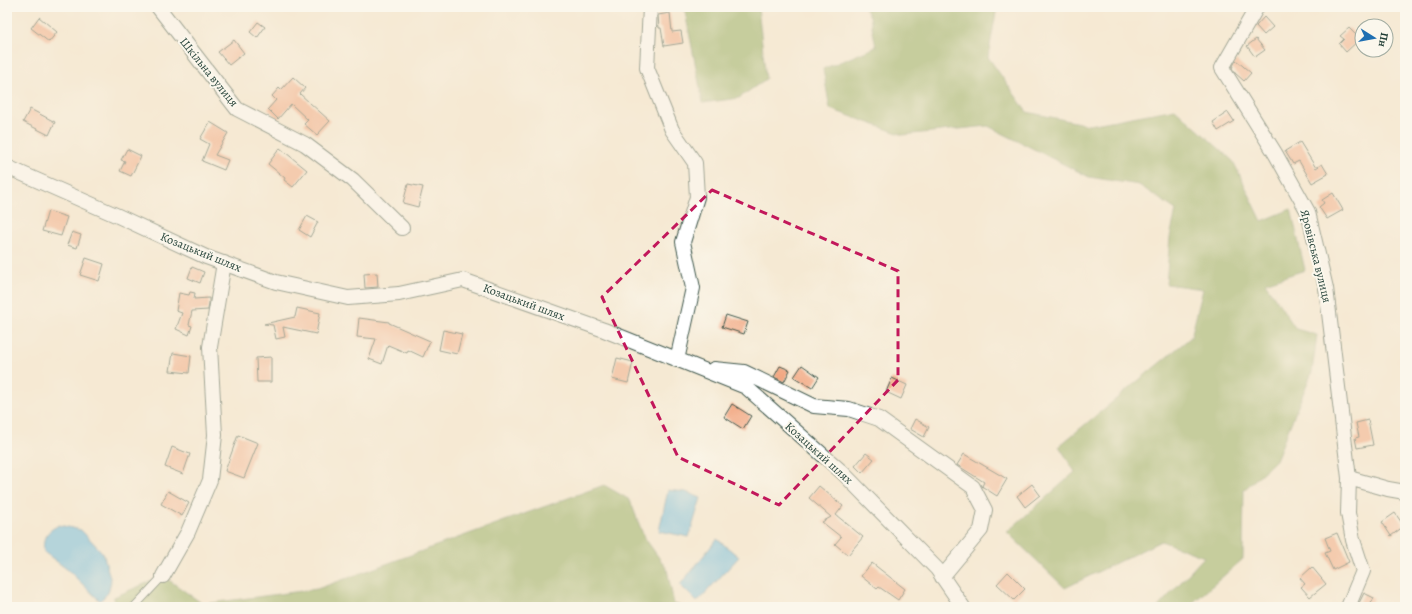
<svg xmlns="http://www.w3.org/2000/svg" width="1412" height="614" viewBox="0 0 1412 614" font-family="Alegreya,serif">
	<style>
		.forest { fill: #8caa5c; stroke: #567448 }
		.water { fill: #66bae2; stroke: #427c8b }
		.building { fill: #f2a680 }
		.lines { fill: none; stroke-linecap: round; stroke-linejoin: round }
		.lane-casing { stroke: #3f574c; stroke-width: 9 }
		.street-casing { stroke: #3f574c; stroke-width: 16 }
		.lane { stroke: #fff; stroke-width: 7 }
		.street { stroke: #fff; stroke-width: 14 }
		.marked { fill: none; stroke: #c2185b; stroke-width: 3; stroke-dasharray: 8 5; stroke-linejoin: round }
		.labels { text-anchor: middle; dominant-baseline: central; stroke-width: 4; stroke-linejoin: round; paint-order: stroke }
		.street-label { font-size: 12px; fill: #1f3d34; stroke: #fbf7ec }
	</style>
	<rect width="100%" height="100%" fill="#fbf7ec"/>
	<filter id="ink" filterUnits="userSpaceOnUse"><feTurbulence type="fractalNoise" baseFrequency=".025" numOctaves="2"/><feDisplacementMap in="SourceGraphic" scale="8" xChannelSelector="R" yChannelSelector="G"/><feConvolveMatrix kernelMatrix="1 2 1 2 8 2 1 2 1" color-interpolation-filters="sRGB"/></filter>
	<filter id="wash" filterUnits="userSpaceOnUse"><feTurbulence type="fractalNoise" baseFrequency=".012" numOctaves="4" result="noise"/><feDisplacementMap in="SourceGraphic" scale="16" xChannelSelector="R" yChannelSelector="G"/><feGaussianBlur stdDeviation="0.9" result="paint"/><feColorMatrix in="noise" values="0 0 0 0 0 0 0 0 0 0 0 0 0 0 0 0 0 1.4 0 .05"/><feComposite in="paint" operator="in"/></filter>
	<g filter="url(#wash)">
		<rect width="100%" height="100%" fill="#f5e9d3"/>
		<path class="forest" d="M 684,7 L 758,7 L 766,79 L 739,98 L 703,103 Z
			M 864,7 L 957,7 L 960,10 L 963,7 L 997,7 L 988,57 L 1027,112 L 1089,125 L 1175,109 L 1233,161 L 1262,221 L 1291,209 L 1305,270 L 1265,283 L 1296,329 L 1317,335 L 1312,372 L 1276,460 L 1244,490 L 1243,559 L 1188,607 L 1158,607 L 1204,557 L 1161,541 L 1065,588 L 1007,532 L 1075,472 L 1059,446 L 1191,337 L 1203,289 L 1166,284 L 1170,237 L 1176,210 L 1139,185 L 1089,177 L 988,126 L 903,135 L 830,109 L 823,69 L 876,47 L 870,16 Z
			M 604,485 L 630,500 L 644,537 L 667,569 L 674,604 L 686,607 L 113,607 L 114,597 L 163,576 L 203,604 L 317,589 Z"/>
		<path class="water" d="M 668,490 L 686,492 L 701,498 L 689,537 L 659,531 Z
			M 59,525 L 81,530 L 103,553 L 111,581 L 108,593 L 100,601 L 68,570 L 44,552 C 42,537 46,532 59,525 Z
			M 717,539 L 739,557 L 697,602 L 680,585 Z"/>
		<g id="blocks">
			<path class="building" d="M 670,13 L 672,32 L 681,31 L 683,43 L 664,46 L 661,28 L 659,28 L 658,15 Z
				M 39,17 L 57,32 L 49,42 L 31,28 Z
				M 1264,17 L 1273,27 L 1264,35 L 1256,26 Z
				M 258,22 L 265,27 L 257,38 L 250,32 Z
				M 1349,28 L 1360,39 L 1346,52 L 1339,44 L 1344,39 L 1340,36 Z
				M 1256,39 L 1265,50 L 1255,57 L 1247,46 Z
				M 234,40 L 244,53 L 229,65 L 218,52 Z
				M 1236,60 L 1251,73 L 1244,81 L 1235,73 L 1232,68 Z
				M 293,77 L 305,88 L 300,94 L 330,121 L 317,135 L 304,124 L 308,120 L 291,104 L 278,119 L 268,109 L 276,100 L 272,96 L 279,88 L 281,90 Z
				M 30,109 L 55,122 L 49,135 L 23,122 Z
				M 1228,112 L 1234,121 L 1218,131 L 1213,122 Z
				M 210,122 L 228,133 L 215,155 L 228,160 L 224,170 L 202,161 L 209,144 L 200,139 Z
				M 1300,142 L 1316,168 L 1322,164 L 1328,174 L 1312,183 L 1299,161 L 1293,164 L 1285,151 Z
				M 280,148 L 307,170 L 293,187 L 284,180 L 285,178 L 268,164 Z
				M 127,149 L 141,156 L 131,176 L 120,171 L 125,161 L 121,160 Z
				M 408,184 L 423,187 L 418,207 L 403,203 Z
				M 1333,193 L 1343,210 L 1327,219 L 1319,207 L 1324,203 L 1322,200 Z
				M 48,211 L 67,217 L 61,236 L 42,231 Z
				M 307,216 L 318,222 L 310,237 L 299,230 Z
				M 72,232 L 81,235 L 77,248 L 67,245 Z
				M 86,258 L 104,264 L 99,281 L 80,275 Z
				M 192,267 L 204,272 L 200,283 L 188,278 Z
				M 377,273 L 378,287 L 365,288 L 364,274 Z
				M 190,292 L 195,293 L 194,299 L 209,298 L 209,303 L 208,310 L 192,311 L 189,325 L 192,326 L 189,335 L 176,329 L 182,313 L 176,311 L 179,293 L 189,295 Z
				M 297,308 L 320,313 L 316,334 L 283,327 L 285,337 L 276,339 L 273,325 L 264,324 L 295,317 Z
				M 726,315 L 748,322 L 744,334 L 722,327 Z
				M 359,318 L 389,322 L 389,323 L 430,341 L 423,357 L 408,350 L 407,353 L 388,345 L 382,364 L 369,359 L 376,339 L 357,337 Z
				M 443,330 L 462,334 L 457,354 L 439,350 Z
				M 173,353 L 191,356 L 189,373 L 170,371 Z
				M 271,357 L 271,382 L 257,382 L 256,358 Z
				M 617,358 L 633,362 L 628,383 L 612,379 Z
				M 802,365 L 819,377 L 812,388 L 794,377 Z
				M 780,366 L 790,370 L 784,382 L 774,377 Z
				M 892,378 L 907,385 L 901,399 L 886,392 Z
				M 732,404 L 751,416 L 743,429 L 724,417 Z
				M 915,419 L 929,427 L 924,437 L 910,429 Z
				M 1368,420 L 1373,445 L 1357,448 L 1355,438 L 1359,437 L 1356,423 Z
				M 238,435 L 258,443 L 244,478 L 225,471 Z
				M 172,447 L 190,454 L 183,474 L 165,467 Z
				M 866,453 L 874,459 L 862,473 L 855,466 Z
				M 964,454 L 1007,479 L 997,496 L 983,487 L 982,486 L 984,482 L 957,465 Z
				M 1032,484 L 1040,495 L 1025,507 L 1017,496 Z
				M 819,486 L 843,506 L 836,515 L 863,537 L 848,555 L 835,544 L 841,537 L 822,522 L 831,517 L 809,498 Z
				M 168,491 L 189,503 L 182,516 L 161,504 Z
				M 1395,513 L 1404,526 L 1391,536 L 1382,522 Z
				M 1337,533 L 1349,562 L 1333,570 L 1325,553 L 1330,551 L 1325,538 Z
				M 872,563 L 905,589 L 898,600 L 879,587 L 877,589 L 861,576 Z
				M 1312,567 L 1326,584 L 1310,597 L 1301,587 L 1305,584 L 1300,578 Z
				M 1008,572 L 1025,589 L 1014,600 L 997,584 Z
				M 1364,593 L 1374,598 L 1369,607 L 1357,607 Z"/>
		</g>
	</g>
	<g filter="url(#ink)">
		<use href="#blocks" fill-opacity="0" stroke="#3f574c" stroke-width="1"/>
		<g class="lines">
			<defs>
				<path id="lane" d="M 134,607 L 163,576"/>
				<path id="street" d="M 158,7 L 237,109 L 305,144 L 353,180 L 402,228
					M 650,7 L 647,68 L 672,130 L 695,163 L 697,197 L 683,242 L 693,288 L 677,360
					M 1257,7 L 1222,68 L 1275,153 L 1308,212 L 1326,288 L 1349,478 L 1388,489 L 1405,492
					M 7,167 L 118,216 L 206,257 L 276,282 L 348,298 L 399,294 L 463,280 L 604,330 L 746,387 L 843,473 L 937,569 L 963,607
					M 714,369 L 744,372 L 814,406 L 849,409 L 879,419 L 973,487 L 985,510 L 981,530 L 942,577
					M 163,576 L 188,532 L 210,480 L 215,435 L 210,347 L 224,263
					M 1348,607 L 1363,571 L 1353,540 L 1348,513 L 1349,478"/>
			</defs>
			<use href="#lane" class="lane-casing"/>
			<use href="#street" class="street-casing"/>
			<use href="#lane" class="lane"/>
			<use href="#street" class="street"/>
		</g>
	</g>
	<path d="M0 0H1412V614H0ZM 712,190 L 898,271 L 898,380 L 779,505 L 678,457 L 602,297 Z" fill="#f5e9d3" fill-opacity=".55" fill-rule="evenodd"/>
	<path class="marked" d="M 712,190 L 898,271 L 898,380 L 779,505 L 678,457 L 602,297 Z"/>
	<g class="labels">
		<g class="street-label">
			<text transform="translate(209 72) rotate(51)">Шкільна вулиця</text>
			<text transform="translate(201 252) rotate(22)">Козацький шлях</text>
			<text transform="translate(1316 256) rotate(76)">Яровівська вулиця</text>
			<text transform="translate(524 302) rotate(20)">Козацький шлях</text>
			<text transform="translate(819 453) rotate(42)">Козацький шлях</text>
		</g>
	</g>
	<rect width="1412" height="614" fill="none" stroke="#fbf7ec" stroke-width="24"/>
	<g transform="translate(1374 38) rotate(101)"><circle r="19" fill="#fbf7ec" stroke="#a3ada2"/>
	<path d="M0-3L7 15L0 10L-7 15Z" fill="#1f6fb2"/>
	<text y="-6" font-size="11" font-weight="bold" text-anchor="middle" fill="#1f3d34">Пн</text>
	</g>
</svg>
